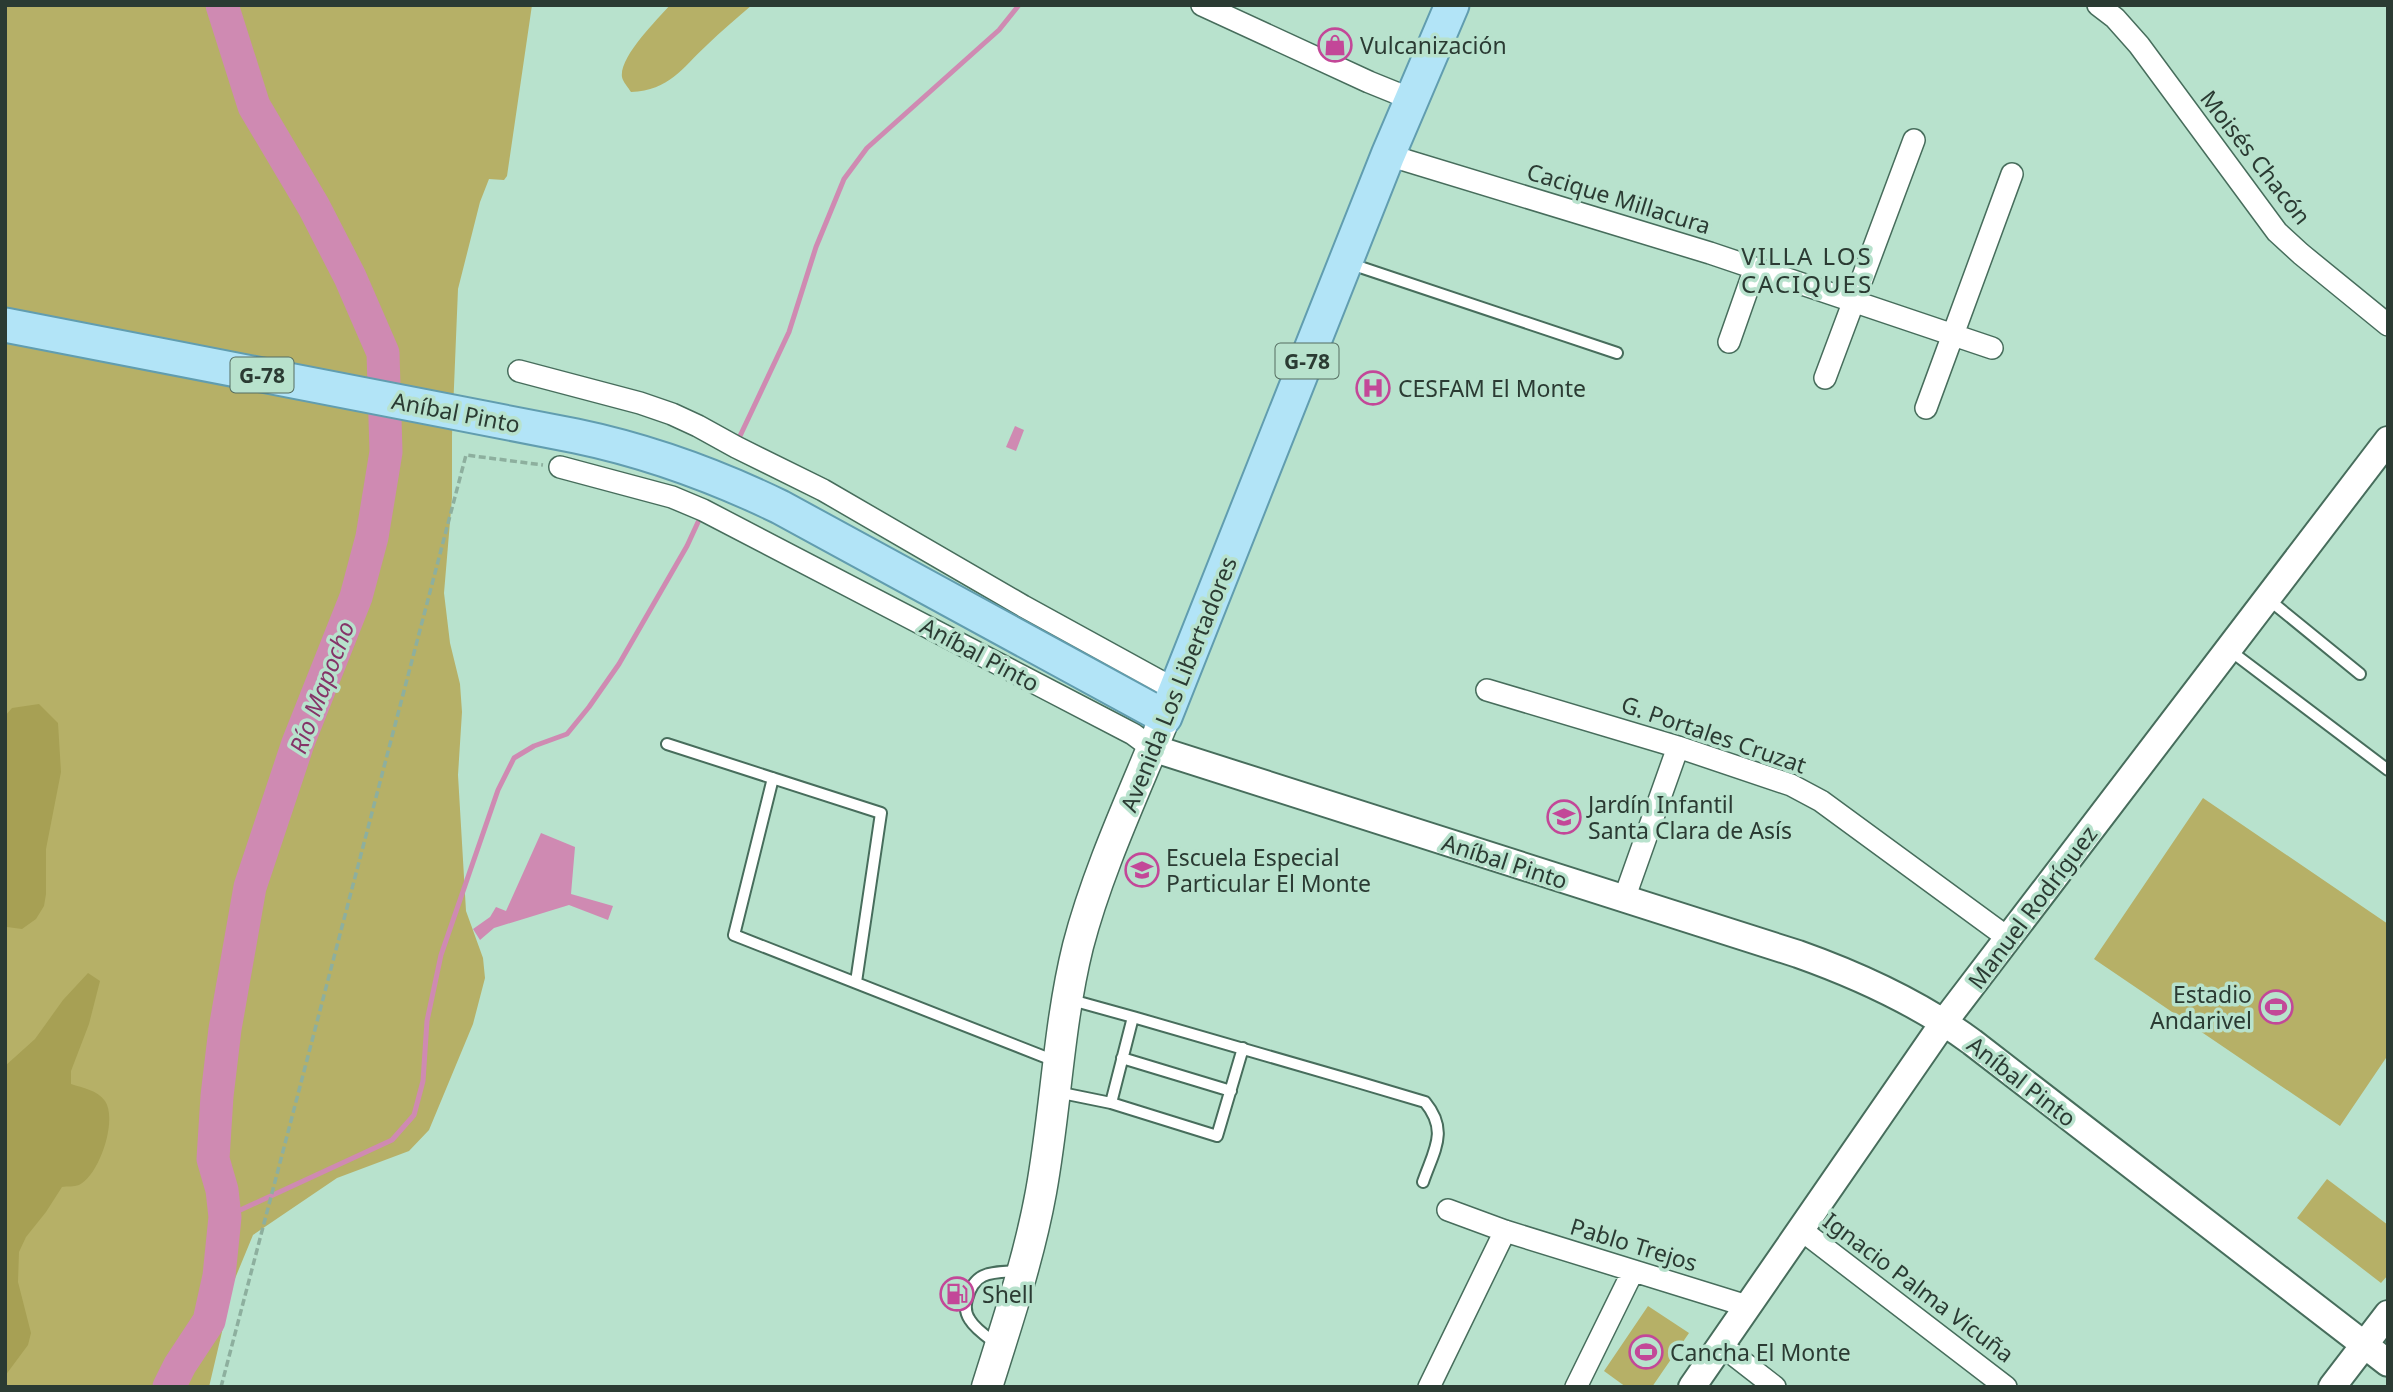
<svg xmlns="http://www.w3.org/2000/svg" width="2393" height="1392" viewBox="0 0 2393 1392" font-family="'Noto Sans',sans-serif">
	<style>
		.green { fill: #b6b067 }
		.forest { fill: #a7a054 }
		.water { fill: #cf8ab2 }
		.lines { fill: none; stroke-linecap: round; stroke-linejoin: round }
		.stream { stroke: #cf8ab2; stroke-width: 5 }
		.river { stroke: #cf8ab2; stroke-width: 33 }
		.service-casing { stroke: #476d5c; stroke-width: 14 }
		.minor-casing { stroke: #476d5c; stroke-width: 24 }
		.tertiary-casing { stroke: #476d5c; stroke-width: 30 }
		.secondary-casing { stroke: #476d5c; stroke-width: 33 }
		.primary-casing { stroke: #619daf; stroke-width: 37 }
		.path { stroke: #8daf9e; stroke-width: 3.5; stroke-dasharray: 7 3.5; stroke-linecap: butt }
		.service { stroke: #fff; stroke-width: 10 }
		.minor { stroke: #fff; stroke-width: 21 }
		.tertiary { stroke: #fff; stroke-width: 26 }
		.secondary { stroke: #fff; stroke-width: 30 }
		.primary { stroke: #b2e4f7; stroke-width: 33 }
		.labels { text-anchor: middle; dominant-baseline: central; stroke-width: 7; stroke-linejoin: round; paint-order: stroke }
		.shield { fill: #b8e2cd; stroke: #556d61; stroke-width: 2 }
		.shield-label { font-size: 21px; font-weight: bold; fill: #2b3b33 }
		.poi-label { font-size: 23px; fill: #2b3b33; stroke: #b8e2cd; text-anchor: start }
		.street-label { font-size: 23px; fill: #2b3b33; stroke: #b8e2cd }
		.neighbourhood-label { font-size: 24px; letter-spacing: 2px; fill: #2b3b33; stroke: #b8e2cd }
		.water-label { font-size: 24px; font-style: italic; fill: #853468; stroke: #b8e2cd }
	</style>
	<rect width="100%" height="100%" fill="#b8e2cd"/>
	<path class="green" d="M 5,5 L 532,5 L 507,176 L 504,180 L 489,179 L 480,202 L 458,289 L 452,435 L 452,498 L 444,593 L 450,643 L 460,684 L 462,712 L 458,775 L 466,911 L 483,958 L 485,978 L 473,1024 L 429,1130 L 409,1151 L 337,1178 L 253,1235 L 234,1281 L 209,1387 L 5,1387 Z
		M 670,5 L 752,5 C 737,18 721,31 707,45 C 681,69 670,90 631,92 C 628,87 623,82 622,77 C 619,57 657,20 670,5 Z
		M 2203,798 L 2388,924 L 2388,1055 L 2340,1126 L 2094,959 Z
		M 2327,1179 L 2388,1225 L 2388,1275 L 2381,1283 L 2297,1218 Z
		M 1648,1306 L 1689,1333 L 1652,1387 L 1626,1387 L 1604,1371 Z"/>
	<path class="forest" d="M 39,704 L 58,723 L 61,772 L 46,849 L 46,894 L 44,906 L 36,919 L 22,929 L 7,927 L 5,925 L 5,716 L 12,708 Z
		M 88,973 L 100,981 L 89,1024 L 71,1071 L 71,1084 C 83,1088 97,1090 105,1101 C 118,1120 99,1176 79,1185 C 74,1187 67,1186 62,1187 L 46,1212 L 26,1237 L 19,1252 L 18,1282 L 31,1333 L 28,1345 L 5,1376 L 5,1066 L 35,1039 L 63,1000 Z"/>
	<path class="water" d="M 1015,426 L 1024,430 L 1016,451 L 1006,447 Z
		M 541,833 L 575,847 L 571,894 L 613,906 L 608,920 L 569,905 L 494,928 L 480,940 L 473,929 L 490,917 L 496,907 L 506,911 Z"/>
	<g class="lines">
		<path class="stream" d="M 740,436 L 789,332 L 816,247 L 844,179 L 867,148 L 999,30 L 1019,5
			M 225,1217 L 392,1140 L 414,1115 L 423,1081 L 427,1021 L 441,955 L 498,790 L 514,758 L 534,746 L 567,734 L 589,707 L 619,664 L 687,546 L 699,520"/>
		<path class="river" d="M 169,1387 L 180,1365 L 209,1321 L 219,1276 L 225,1217 L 222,1190 L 213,1159 L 217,1096 L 225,1029 L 250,887 L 298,743 L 356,597 L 372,537 L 386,452 L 383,353 L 350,277 L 314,207 L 254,106 L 222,5"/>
		<defs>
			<path id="service" d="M 1348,263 L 1617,353
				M 2268,599 L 2360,674
				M 2228,649 L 2388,770
				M 667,744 L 881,813 L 856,982
				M 773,778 L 734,935 L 1055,1061
				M 1068,999 L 1133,1017
				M 1243,1048 L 1217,1136 L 1111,1103 L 1133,1017 C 1231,1045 1328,1073 1425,1102 C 1449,1131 1434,1150 1423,1182
				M 1122,1058 L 1231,1091
				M 1057,1092 L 1111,1103
				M 998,1345 C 989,1338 976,1330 970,1320 C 965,1313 965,1306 967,1299 C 975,1269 994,1273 1020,1271"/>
			<path id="minor" d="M 1202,5 L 1369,82 L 1411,99
				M 2098,5 L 2115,18 L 2139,45 L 2277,232 L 2301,254 L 2388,325
				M 1388,155 L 1710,253 L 1992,348
				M 1729,342 L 1755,268
				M 519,371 L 640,403 L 672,414 L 698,426 L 736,447 L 823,490 L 1023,606 L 1176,690
				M 1825,378 L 1914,140
				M 1926,408 L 2012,174
				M 560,467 L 672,497 L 703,510 L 1133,734 L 1152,748
				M 1487,690 L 1678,747 L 1791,785 L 1821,801 L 2008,938
				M 1624,899 L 1678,747
				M 1448,1210 L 1505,1231 L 1747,1306
				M 1800,1229 L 2006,1387
				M 1721,1345 L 1775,1387
				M 1429,1387 L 1505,1231
				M 1576,1387 L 1633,1271"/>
			<path id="tertiary" d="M 1152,748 L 1798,954 C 1860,976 1919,1003 1972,1042 L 2388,1363
				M 1692,1387 L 1944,1022 L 2388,440
				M 2332,1387 L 2388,1314"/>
			<path id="secondary" d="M 987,1387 C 1007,1323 1029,1258 1041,1192 C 1056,1110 1058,1027 1078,946 C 1098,869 1135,791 1165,717"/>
			<path id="primary" d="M 5,325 L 576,436 C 648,451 714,475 780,507 L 1165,717 L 1388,155 L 1452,5"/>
		</defs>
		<use href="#service" class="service-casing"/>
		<use href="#minor" class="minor-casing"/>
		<use href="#tertiary" class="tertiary-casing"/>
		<use href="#secondary" class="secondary-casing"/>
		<use href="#primary" class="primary-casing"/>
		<path class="path" d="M 221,1387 L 466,455 L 543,465"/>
		<use href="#service" class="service"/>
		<use href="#minor" class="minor"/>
		<use href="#tertiary" class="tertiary"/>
		<use href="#secondary" class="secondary"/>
		<use href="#primary" class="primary"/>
	</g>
	<defs>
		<symbol id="shop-ring" viewBox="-11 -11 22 22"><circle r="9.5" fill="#b8e2cd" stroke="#c34798" stroke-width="1.5"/><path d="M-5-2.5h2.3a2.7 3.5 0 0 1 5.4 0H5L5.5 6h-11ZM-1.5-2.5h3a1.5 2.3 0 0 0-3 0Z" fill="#c34798"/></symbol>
		<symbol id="hospital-ring" viewBox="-11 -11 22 22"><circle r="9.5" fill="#b8e2cd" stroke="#c34798" stroke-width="1.5"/><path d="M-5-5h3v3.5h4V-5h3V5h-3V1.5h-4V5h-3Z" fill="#c34798"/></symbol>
		<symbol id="school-ring" viewBox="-11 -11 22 22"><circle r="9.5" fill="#b8e2cd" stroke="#c34798" stroke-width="1.5"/><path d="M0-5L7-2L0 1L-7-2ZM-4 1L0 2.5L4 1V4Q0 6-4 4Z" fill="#c34798"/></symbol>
		<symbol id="stadium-ring" viewBox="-11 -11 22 22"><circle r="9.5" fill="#b8e2cd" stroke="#c34798" stroke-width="1.5"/><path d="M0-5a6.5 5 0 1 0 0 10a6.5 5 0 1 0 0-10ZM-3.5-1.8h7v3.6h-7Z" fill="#c34798"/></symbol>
		<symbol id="fuel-ring" viewBox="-11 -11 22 22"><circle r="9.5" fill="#b8e2cd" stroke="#c34798" stroke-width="1.5"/><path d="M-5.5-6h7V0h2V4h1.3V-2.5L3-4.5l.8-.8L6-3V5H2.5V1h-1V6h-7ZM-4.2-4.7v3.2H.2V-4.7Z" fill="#c34798"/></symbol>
	</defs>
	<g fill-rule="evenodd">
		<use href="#shop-ring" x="1316" y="26" width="38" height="38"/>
		<use href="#hospital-ring" x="1354" y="369" width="38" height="38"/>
		<use href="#school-ring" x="1545" y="798" width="38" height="38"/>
		<use href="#school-ring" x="1123" y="851" width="38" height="38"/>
		<use href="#stadium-ring" x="2257" y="988" width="38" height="38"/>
		<use href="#fuel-ring" x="938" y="1275" width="38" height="38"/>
		<use href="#stadium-ring" x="1627" y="1333" width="38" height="38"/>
	</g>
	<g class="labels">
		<g class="shield">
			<rect x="1275.5" y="343.5" width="63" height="35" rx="5"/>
			<rect x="230.5" y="357.5" width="63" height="35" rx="5"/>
		</g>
		<g class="shield-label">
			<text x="1307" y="361">G-78</text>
			<text x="262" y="375">G-78</text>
		</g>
		<g class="poi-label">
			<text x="1360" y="45">Vulcanización</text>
			<text x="1398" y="388">CESFAM El Monte</text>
			<text x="1588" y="804">Jardín Infantil<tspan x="1588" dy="26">Santa Clara de Asís</tspan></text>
			<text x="1166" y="857">Escuela Especial<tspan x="1166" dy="26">Particular El Monte</tspan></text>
			<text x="2252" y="994" text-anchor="end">Estadio<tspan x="2252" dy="26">Andarivel</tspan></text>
			<text x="982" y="1294">Shell</text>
			<text x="1670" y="1352">Cancha El Monte</text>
		</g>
		<g class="street-label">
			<text transform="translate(2256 157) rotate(52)">Moisés Chacón</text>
			<text transform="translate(1619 198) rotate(17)">Cacique Millacura</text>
			<text transform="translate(456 412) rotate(11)">Aníbal Pinto</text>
			<text transform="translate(980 654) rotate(28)">Aníbal Pinto</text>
			<text transform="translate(1178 684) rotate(-68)">Avenida Los Libertadores</text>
			<text transform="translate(1714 734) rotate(19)">G. Portales Cruzat</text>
			<text transform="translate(1505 861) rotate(18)">Aníbal Pinto</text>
			<text transform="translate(2032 907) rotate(-53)">Manuel Rodríguez</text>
			<text transform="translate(2022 1081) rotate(38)">Aníbal Pinto</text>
			<text transform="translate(1634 1244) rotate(17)">Pablo Trejos</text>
			<text transform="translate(1919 1287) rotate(37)">Ignacio Palma Vicuña</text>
		</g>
		<g class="neighbourhood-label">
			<text x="1807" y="255">VILLA LOS<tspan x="1807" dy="28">CACIQUES</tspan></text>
		</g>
		<g class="water-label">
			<text transform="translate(321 687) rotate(-69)">Río Mapocho</text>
		</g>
	</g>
	<rect width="2393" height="1392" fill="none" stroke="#2b3b33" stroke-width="14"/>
</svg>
